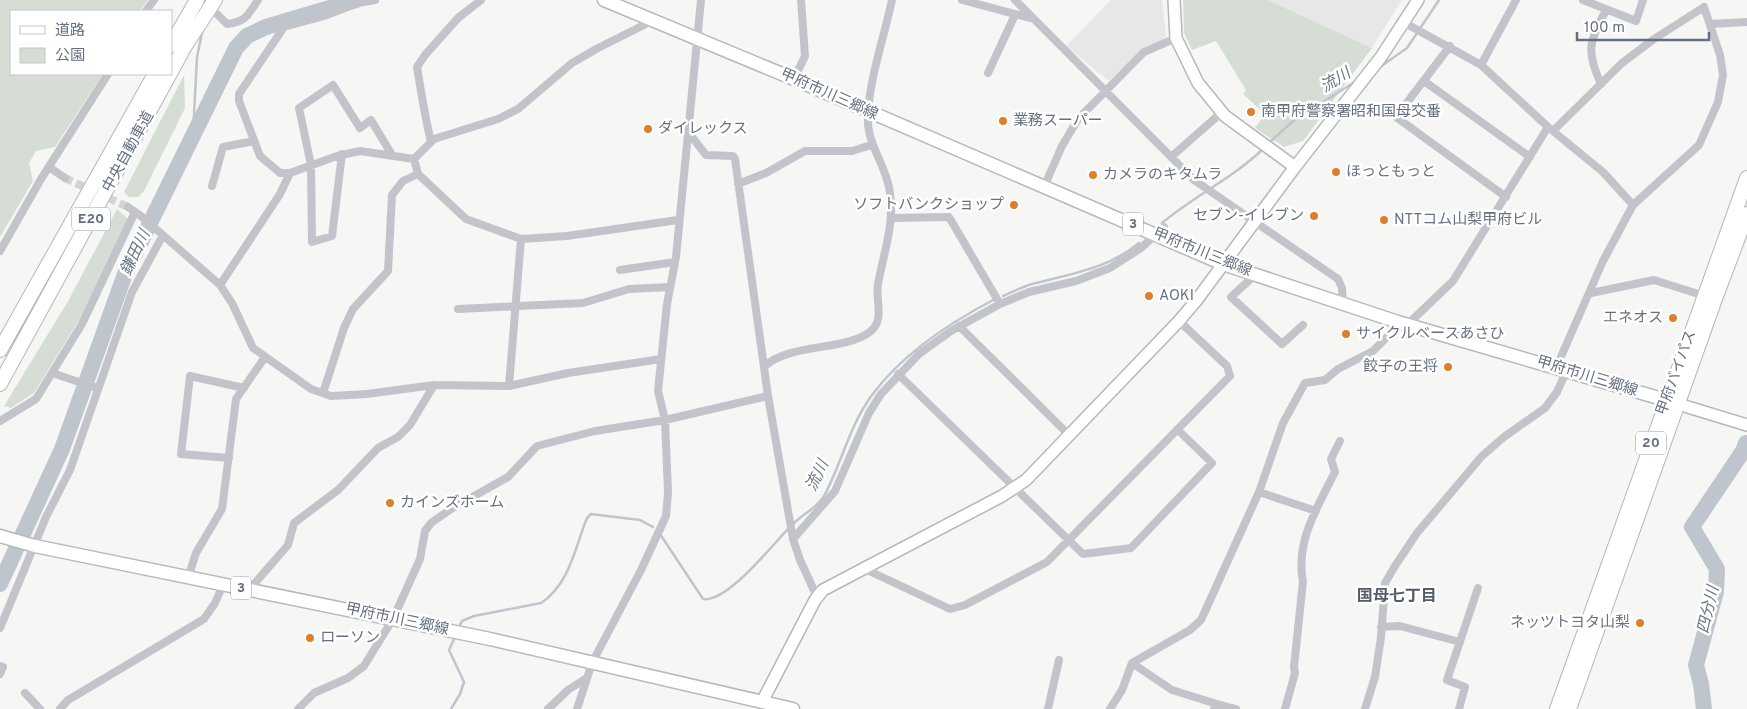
<svg xmlns="http://www.w3.org/2000/svg" width="1747" height="709" viewBox="0 0 1747 709" font-family="Overpass,'Noto Sans JP',sans-serif">
	<style>
		.built { fill: #e7e7e7 }
		.green { fill: #d6ddd5 }
		.lines { fill: none; stroke-linecap: round; stroke-linejoin: round }
		.stream { stroke: #bec5cd; stroke-width: 2.5 }
		.river { stroke: #bec5cd; stroke-width: 16 }
		.street-tunnel { stroke: #d2d5d8; stroke-width: 8; stroke-dasharray: 8 4; stroke-linecap: butt }
		.secondary-casing { stroke: #b5b7bd; stroke-width: 14 }
		.primary-casing { stroke: #b5b8bd; stroke-width: 15 }
		.highway-casing { stroke: #b5b7bb; stroke-width: 16 }
		.street { stroke: #c2c4c9; stroke-width: 8 }
		.secondary { stroke: #fff; stroke-width: 11 }
		.primary { stroke: #fff; stroke-width: 12 }
		.highway { stroke: #fff; stroke-width: 14 }
		.poi-dot { fill: #dc802e; stroke: #fff; stroke-width: 2 }
		.labels { text-anchor: middle; dominant-baseline: central; stroke-width: 5; stroke-linejoin: round; paint-order: stroke }
		.shield { fill: #fff; stroke: #959ba8; stroke-width: 1 }
		.shield-label { font-size: 14px; font-weight: bold; fill: #677083 }
		.street-label { font-size: 15px; fill: #677083; stroke: #fff }
		.poi-label { font-size: 15px; fill: #677083; stroke: #fff; text-anchor: start }
		.water-label { font-size: 16px; font-style: italic; fill: #687786; stroke: #fff }
		.neighbourhood-label { font-size: 16px; font-weight: bold; fill: #545b69; stroke: #fff }
	</style>
	<rect width="100%" height="100%" fill="#f6f7f4"/>
	<path class="built" d="M 1111,0 L 1162,0 L 1166,35 L 1164,39 L 1145,46 L 1109,81 L 1066,46 Z
		M 1268,0 L 1402,0 L 1372,48 Z"/>
	<path class="green" d="M 0,0 L 148,0 L 140,11 L 11,11 L 11,74 L 103,74 L 55,147 L 36,151 L 29,163 L 33,181 L 0,237 Z
		M 1183,0 L 1268,0 L 1372,48 L 1303,141 L 1284,147 L 1255,128 L 1265,114 L 1243,94 L 1246,90 L 1216,41 L 1192,50 L 1184,33 Z
		M 184,75 L 185,108 L 144,191 L 138,197 L 129,197 L 124,192 Z
		M 117,209 L 128,219 L 92,299 L 34,393 L 11,408 L 4,406 L 67,303 Z"/>
	<g class="lines">
		<path class="stream" d="M 1380,67 L 1407,48 L 1439,0
			M 193,134 L 197,57 L 203,28
			M 1269,143 L 1292,122 L 1356,81
			M 1162,223 C 1194,196 1233,178 1263,149
			M 1003,296 C 1012,292 1022,287 1032,284 C 1070,274 1108,269 1139,243
			M 793,524 C 802,515 819,506 824,496 C 842,463 849,426 872,395 C 903,353 949,323 995,299
			M 660,534 L 703,599 C 727,603 772,545 789,528
			M 459,627 L 462,621 L 474,616 L 541,603 C 570,584 575,547 587,518 L 591,514 L 640,520 L 653,527
			M 451,709 L 460,694 L 464,682 L 449,650 L 455,637"/>
		<path class="river" d="M 0,584 L 62,449 L 125,274 L 236,48 L 247,36 L 266,27 L 356,0
			M 1704,709 L 1701,684 L 1696,665 L 1716,592 L 1717,569 L 1692,527 L 1743,451 L 1746,443"/>
		<path class="street-tunnel" d="M 65,178 L 128,207"/>
		<defs>
			<path id="secondary" d="M 1174,0 L 1176,38 L 1198,83 L 1225,116 L 1295,167
				M 1678,404 L 1747,425
				M 762,702 L 815,600 L 823,590 L 1002,496 L 1026,480 L 1179,321 L 1196,301 L 1295,167 L 1381,57 L 1418,0"/>
			<path id="primary" d="M 604,0 L 794,79 L 1223,264 L 1398,322 L 1676,403
				M 0,536 L 35,546 L 490,639 L 793,709"/>
			<path id="highway" d="M 171,45 L 197,0
				M 0,350 L 155,74
				M 0,384 L 185,46 L 215,0
				M 1557,709 L 1747,178
				M 1569,709 L 1715,299 L 1747,214"/>
		</defs>
		<use href="#secondary" class="secondary-casing"/>
		<use href="#primary" class="primary-casing"/>
		<use href="#highway" class="highway-casing"/>
		<path class="street" d="M 962,0 L 1034,19 L 1194,180 L 1338,279 L 1342,288 L 1343,305
			M 1015,0 L 1034,19
			M 1583,0 L 1636,21 L 1643,0
			M 146,11 L 154,0
			M 216,13 L 227,24 C 247,21 247,16 258,0
			M 1405,23 L 1481,65 L 1548,127 L 1603,172 L 1633,205
			M 1710,24 L 1747,22
			M 1450,46 L 1396,117 L 1506,197
			M 1481,65 L 1516,0
			M 988,73 L 1015,15
			M 794,79 L 805,56 L 801,0
			M 1424,81 L 1530,157
			M 1601,84 C 1585,49 1590,42 1606,10
			M 1553,131 L 1622,63 L 1654,39 L 1704,7 L 1720,55 L 1723,75 L 1718,102 L 1699,145 L 1633,205 L 1603,261 L 1556,368
			M 689,133 L 706,155 L 733,156 L 735,159 L 768,396 L 793,539 L 800,560 L 817,597
			M 431,142 C 425,117 421,92 417,67 L 425,55 L 458,18 L 481,0
			M 342,154 L 332,236 L 312,242 L 311,165 L 299,108 L 333,85 L 360,128 L 371,120 L 392,155
			M 1171,157 L 1221,113
			M 414,159 L 418,174 L 466,219 L 521,239 L 567,236 L 678,220
			M 49,167 L 65,178
			M 290,173 L 280,173 L 260,156 L 239,101 L 239,94 L 284,27 L 324,16 L 358,3 L 375,0
			M 738,184 L 766,173 L 805,151 L 852,151 L 871,145
			M 212,186 L 223,147 L 254,141
			M 1044,187 L 1062,146 L 1078,119 L 1144,52 L 1176,38
			M 128,207 L 141,216 L 220,285 L 232,303 L 253,348 L 311,389 L 331,396 L 367,394 L 434,385 L 509,386 L 568,373 L 661,359
			M 892,218 L 949,217 L 1000,304
			M 0,251 L 41,179 L 108,74
			M 620,270 L 675,262
			M 1255,275 L 1231,297 L 1282,344 L 1303,325
			M 220,285 L 280,194 L 290,173 L 337,156 L 360,151 L 414,159 L 434,139 L 498,119 L 518,109 L 572,63 L 598,48 L 652,21
			M 1591,293 L 1654,280 L 1705,296
			M 458,309 L 583,303 L 629,289 L 670,287
			M 1408,324 L 1453,281 L 1548,127
			M 959,326 L 1069,435
			M 764,367 C 787,343 848,351 871,331 C 885,319 875,299 878,284 C 884,251 896,221 889,187 C 883,159 865,142 868,111 C 871,74 884,37 892,0
			M 52,373 L 97,388
			M 898,374 L 1083,554 L 1131,548 L 1212,463 L 1178,430
			M 509,386 L 521,239
			M 323,393 L 344,328 L 353,309 L 388,271 L 392,195 L 403,181 L 418,174
			M 0,421 L 36,399 L 82,324 L 135,212
			M 229,458 L 181,454 L 190,376 L 244,388
			M 1259,492 L 1316,511
			M 793,539 L 835,491 L 869,413 L 881,394 L 919,354 L 951,331 L 1000,304 L 1029,292 L 1076,281 L 1110,268 L 1141,248 L 1164,227
			M 865,569 L 950,609 L 965,605 L 1047,562 L 1230,376 L 1227,366 L 1179,321
			M 188,578 L 196,553 L 222,509 L 236,399 L 265,357
			M 249,590 L 288,545 L 294,523 L 338,490 L 378,448 L 398,437 L 410,425 L 434,385
			M 1381,627 L 1400,626 L 1460,642
			M 0,628 L 46,517 L 70,470 L 132,292 L 163,235
			M 1132,663 L 1172,690 L 1217,704
			M 0,666 L 3,667 L 0,674
			M 25,693 L 40,709
			M 60,709 L 68,700 L 204,619 L 215,603 L 223,585
			M 298,709 L 314,693 L 348,678 L 364,666 L 393,619 L 420,559 L 425,531 L 431,523 L 451,509 L 508,477 L 537,446 L 595,431 L 665,420 L 768,396
			M 548,709 L 568,690 L 585,679
			M 577,709 L 592,663 L 641,570 L 666,516 L 668,493 L 665,420 L 658,391 L 667,304 L 676,257 L 701,0
			M 1048,709 L 1059,660
			M 1110,709 L 1122,690 L 1132,663 L 1190,630 L 1201,620 L 1259,492 L 1283,423 L 1305,383 L 1325,380 L 1338,369 L 1373,351 L 1391,333 L 1398,322
			M 1214,709 L 1217,704 L 1236,709
			M 1285,709 L 1295,673 L 1294,667 L 1303,581 C 1295,542 1318,506 1335,472 L 1331,459 L 1340,441
			M 1365,709 L 1375,677 L 1381,637 L 1385,583 L 1395,566 L 1417,533 L 1482,456 L 1504,437 L 1545,408 L 1557,392 L 1566,372
			M 1459,709 L 1465,687 L 1447,680 L 1478,588"/>
		<use href="#secondary" class="secondary"/>
		<use href="#primary" class="primary"/>
		<use href="#highway" class="highway"/>
	</g>
	<g class="poi-dot">
		<circle cx="1251" cy="112" r="5"/>
		<circle cx="1003" cy="121" r="5"/>
		<circle cx="648" cy="129" r="5"/>
		<circle cx="1336" cy="172" r="5"/>
		<circle cx="1093" cy="175" r="5"/>
		<circle cx="1014" cy="205" r="5"/>
		<circle cx="1314" cy="216" r="5"/>
		<circle cx="1384" cy="220" r="5"/>
		<circle cx="1149" cy="296" r="5"/>
		<circle cx="1673" cy="318" r="5"/>
		<circle cx="1346" cy="334" r="5"/>
		<circle cx="1448" cy="367" r="5"/>
		<circle cx="390" cy="503" r="5"/>
		<circle cx="1640" cy="623" r="5"/>
		<circle cx="310" cy="638" r="5"/>
	</g>
	<g class="labels">
		<g class="shield">
			<rect x="72" y="207.5" width="38" height="23" rx="4"/>
			<rect x="1123" y="212.5" width="20" height="23" rx="4"/>
			<rect x="1636" y="431.5" width="30" height="23" rx="4"/>
			<rect x="231" y="576.5" width="20" height="23" rx="4"/>
		</g>
		<g class="shield-label">
			<text x="91" y="219">E20</text>
			<text x="1133" y="224">3</text>
			<text x="1651" y="443">20</text>
			<text x="241" y="588">3</text>
		</g>
		<g class="street-label">
			<text transform="translate(829 95) rotate(24)">甲府市川三郷線</text>
			<text transform="translate(129 152) rotate(-61)">中央自動車道</text>
			<text transform="translate(1202 253) rotate(22)">甲府市川三郷線</text>
			<text transform="translate(1677 373) rotate(-70)">甲府バイパス</text>
			<text transform="translate(1587 377) rotate(17)">甲府市川三郷線</text>
			<text transform="translate(397 620) rotate(12)">甲府市川三郷線</text>
		</g>
		<g class="poi-label">
			<text x="1261" y="112">南甲府警察署昭和国母交番</text>
			<text x="1013" y="121">業務スーパー</text>
			<text x="658" y="129">ダイレックス</text>
			<text x="1346" y="172">ほっともっと</text>
			<text x="1103" y="175">カメラのキタムラ</text>
			<text x="1004" y="205" text-anchor="end">ソフトバンクショップ</text>
			<text x="1304" y="216" text-anchor="end">セブン-イレブン</text>
			<text x="1394" y="220">NTTコム山梨甲府ビル</text>
			<text x="1159" y="296">AOKI</text>
			<text x="1663" y="318" text-anchor="end">エネオス</text>
			<text x="1356" y="334">サイクルベースあさひ</text>
			<text x="1438" y="367" text-anchor="end">餃子の王将</text>
			<text x="400" y="503">カインズホーム</text>
			<text x="1630" y="623" text-anchor="end">ネッツトヨタ山梨</text>
			<text x="320" y="638">ローソン</text>
		</g>
		<g class="water-label">
			<text transform="translate(1336 81) rotate(-32)">流川</text>
			<text transform="translate(136 253) rotate(-65)">鎌田川</text>
			<text transform="translate(818 476) rotate(-65)">流川</text>
			<text transform="translate(1709 610) rotate(-77)">四分川</text>
		</g>
		<g class="neighbourhood-label">
			<text x="1397" y="597">国母七丁目</text>
		</g>
	</g>
	<rect x="10" y="10" width="162" height="65" fill="#ffffff" stroke="#c2c6cd"/>
	<rect x="20" y="26" width="25" height="8" fill="#ffffff" stroke="#c2c6cd"/>
	<text x="55" y="35" font-size="15" fill="#677083">道路</text>
	<rect x="20" y="48" width="25" height="15" fill="#d6ddd5" stroke="#c2c6cd"/>
	<text x="55" y="60" font-size="15" fill="#677083">公園</text>
	<path d="M1577 32v8h132v-8" fill="none" stroke="#677083" stroke-width="2.5"/>
	<text x="1584" y="32" font-size="15" fill="#677083" stroke="#ffffff" stroke-width="4" paint-order="stroke">100 m</text>
</svg>
